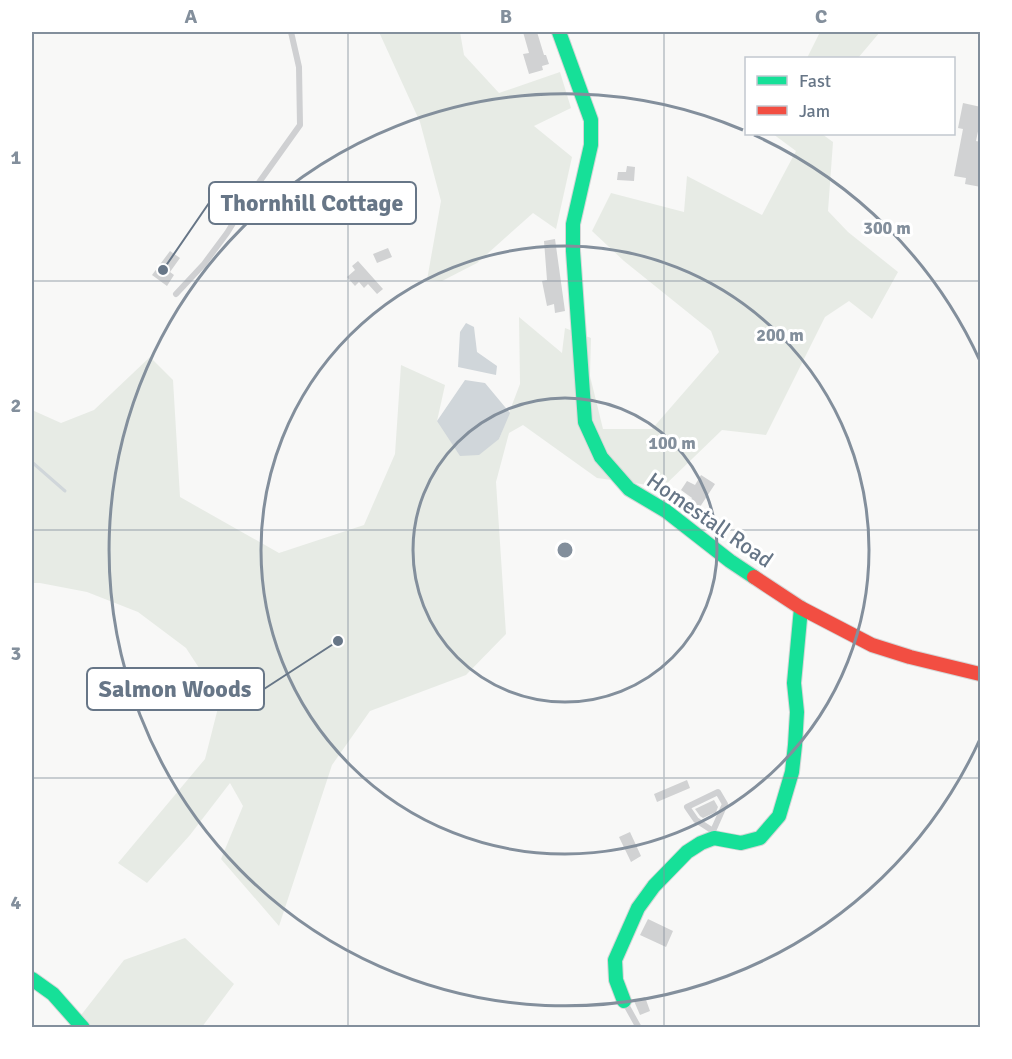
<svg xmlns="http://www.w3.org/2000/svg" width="1012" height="1059" viewBox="0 0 1012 1059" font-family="Signika,sans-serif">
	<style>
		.green { fill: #e7ebe5 }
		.water { fill: #d0d6da }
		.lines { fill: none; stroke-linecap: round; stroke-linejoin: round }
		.stream { stroke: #d0d6da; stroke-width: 3 }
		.building { fill: #d1d2d3 }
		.fast-casing { stroke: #d4d6d6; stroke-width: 16 }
		.jam-casing { stroke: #d4d6d6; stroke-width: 16 }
		.lane { stroke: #cfd0d2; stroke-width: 6 }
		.fast { stroke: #16e098; stroke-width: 14 }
		.jam { stroke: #f24e42; stroke-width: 14 }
		.grid { fill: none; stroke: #838f9c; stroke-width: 1.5; stroke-opacity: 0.55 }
		.ring { fill: none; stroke: #838f9c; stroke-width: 3 }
		.labels { text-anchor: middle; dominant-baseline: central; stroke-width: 6; stroke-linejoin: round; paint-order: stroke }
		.street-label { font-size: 22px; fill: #677687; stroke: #fff }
		.centre { fill: #838f9c; stroke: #fff; stroke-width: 3 }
		.ring-label { font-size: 18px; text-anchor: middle; font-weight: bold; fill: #838f9c; stroke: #fff; stroke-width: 6; stroke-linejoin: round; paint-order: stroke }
		.leader { fill: none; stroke: #677687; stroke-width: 2 }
		.callout-dot { fill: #677687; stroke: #fff; stroke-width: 2 }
		.callout { fill: #fff; stroke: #677687; stroke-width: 2 }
		.callout-label { font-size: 24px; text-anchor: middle; font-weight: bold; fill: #677687 }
		.neatline { fill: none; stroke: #838f9c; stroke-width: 2 }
		.grid-label { font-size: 20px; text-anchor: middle; font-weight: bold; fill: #838f9c }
	</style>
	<rect width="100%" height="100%" fill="#f8f8f7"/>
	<path class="green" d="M 379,32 L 460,32 L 464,55 L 499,93 L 560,72 L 571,108 L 534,126 L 572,157 L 556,229 L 533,213 L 477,263 L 442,281 L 427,280 L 441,201 L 420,122 Z
		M 820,32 L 880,32 L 858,58 L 807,58 Z
		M 773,134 L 822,134 L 833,142 L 828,211 L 848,232 L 898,272 L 872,319 L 849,301 L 825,317 L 766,435 L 722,430 L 663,487 L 597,478 L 523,425 L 509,433 L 496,482 L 506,634 L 466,675 L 370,711 L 332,765 L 279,926 L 221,859 L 243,806 L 230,783 L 190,835 L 147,883 L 118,863 L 205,759 L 220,700 L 186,648 L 138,612 L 87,592 L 40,583 L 32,583 L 32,410 L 61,423 L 94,410 L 150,357 L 173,380 L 180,497 L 279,553 L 364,525 L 395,454 L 401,365 L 445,385 L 437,421 L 499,439 L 520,384 L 519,317 L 562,353 L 565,328 L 591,338 L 590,376 L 603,429 L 652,429 L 719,352 L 711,331 L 624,261 L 592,231 L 611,193 L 684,212 L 687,176 L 762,215 L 796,151 Z
		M 185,938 L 234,984 L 202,1027 L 71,1028 L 124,960 Z"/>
	<path class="water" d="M 466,323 L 474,327 L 477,352 L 497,366 L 496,375 L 458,367 L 460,332 Z
		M 465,380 L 485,383 L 510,413 L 499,439 L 479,455 L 460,456 L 437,421 Z"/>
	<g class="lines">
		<path class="stream" d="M 33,463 L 65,491"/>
	</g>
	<path class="building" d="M 523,32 L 537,32 L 544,55 L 546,55 L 549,64 L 542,66 L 543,70 L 529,74 L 523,54 L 529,53 Z
		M 963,103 L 981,107 L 981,117 L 976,141 L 981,142 L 981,187 L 965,184 L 966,178 L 954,176 L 963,129 L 958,128 Z
		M 627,166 L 635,167 L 634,181 L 617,180 L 618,172 L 626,172 Z
		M 555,239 L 565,311 L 555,313 L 554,304 L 547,306 L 542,281 L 547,280 L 544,241 Z
		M 388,248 L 392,257 L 377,263 L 373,254 Z
		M 170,251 L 180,258 L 170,272 L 174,275 L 167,286 L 152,275 Z
		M 358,261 L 383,289 L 377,294 L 368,284 L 364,288 L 359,282 L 355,286 L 347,277 L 355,270 L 352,266 Z
		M 701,475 L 715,484 L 696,513 L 687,507 L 692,498 L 681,490 L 687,481 L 695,485 Z
		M 687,780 L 690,788 L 657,802 L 654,794 Z
		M 714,800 L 718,807 L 716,812 L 703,818 L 700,816 L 695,809 Z
		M 630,832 L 641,856 L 631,862 L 619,837 Z
		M 648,919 L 673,931 L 666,947 L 640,935 Z
		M 645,997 L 650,1011 L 640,1015 L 634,1001 Z"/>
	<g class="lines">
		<defs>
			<path id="fast" d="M 559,32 L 591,120 L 591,145 L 573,224 L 573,251 L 585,422 L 601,457 L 629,489 L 666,511 L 730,561 L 754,577
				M 32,979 L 53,994 L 83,1028
				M 624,1001 L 616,980 L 615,960 L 638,908 L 654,886 L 687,852 L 701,843 L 714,838 L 741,843 L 760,838 L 779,816 L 792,772 L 795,745 L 797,712 L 794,683 L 801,608"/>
			<path id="jam" d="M 754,577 L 801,608 L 872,645 L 910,657 L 980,674"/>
		</defs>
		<use href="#fast" class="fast-casing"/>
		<use href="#jam" class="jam-casing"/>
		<path class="lane" d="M 176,294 L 204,264 L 227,233 L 255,188 L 300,125 L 299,67 L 291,32
			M 713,831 L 725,804 L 718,792 L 687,807 L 696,820 L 713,831 L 713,838
			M 624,1001 L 639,1028"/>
		<use href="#fast" class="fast"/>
		<use href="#jam" class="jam"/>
	</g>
	<path class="grid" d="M 348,32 L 348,1028M 664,32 L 664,1028M 32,281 L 980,281M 32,530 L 980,530M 32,778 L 980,778"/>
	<g class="ring">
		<circle cx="565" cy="550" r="152"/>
		<circle cx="565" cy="550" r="304"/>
		<path d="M980 739A456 456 0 1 1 743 130M754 135A456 456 0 0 1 980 361"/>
	</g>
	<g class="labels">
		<g class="street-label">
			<text transform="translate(710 520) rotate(35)">Homestall Road</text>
		</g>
	</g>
	<circle cx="565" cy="550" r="9" class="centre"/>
	<g class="ring-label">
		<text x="887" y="234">300 m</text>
		<text x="780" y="341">200 m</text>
		<text x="672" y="449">100 m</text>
	</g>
	<path class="leader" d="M163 270L209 203M338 641L264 689"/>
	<g class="callout-dot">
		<circle cx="163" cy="270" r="6"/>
		<circle cx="338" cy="641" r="6"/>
	</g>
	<g class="callout">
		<rect x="209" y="182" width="207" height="42" rx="6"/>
		<rect x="87" y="668" width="177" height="42" rx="6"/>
	</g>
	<g class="callout-label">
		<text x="312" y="211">Thornhill Cottage</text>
		<text x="175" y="697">Salmon Woods</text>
	</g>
	<rect width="1012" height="1059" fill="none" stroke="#ffffff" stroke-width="66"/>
	<rect x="745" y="57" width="210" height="78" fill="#ffffff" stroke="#c2c8cf" stroke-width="1.5"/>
	<rect x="757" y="76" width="30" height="9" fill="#16e098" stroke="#c2c8cf" stroke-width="1.5"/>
	<text x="799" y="87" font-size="18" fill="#677687">Fast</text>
	<rect x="757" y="106" width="30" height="9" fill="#f24e42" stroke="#c2c8cf" stroke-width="1.5"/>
	<text x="799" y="117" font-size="18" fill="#677687">Jam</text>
	<rect x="33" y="33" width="946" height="993" class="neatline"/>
	<g class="grid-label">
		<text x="191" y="23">A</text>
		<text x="506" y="23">B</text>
		<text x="821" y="23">C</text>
		<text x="16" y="164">1</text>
		<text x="16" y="412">2</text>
		<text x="16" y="660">3</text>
		<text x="16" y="909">4</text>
	</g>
</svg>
